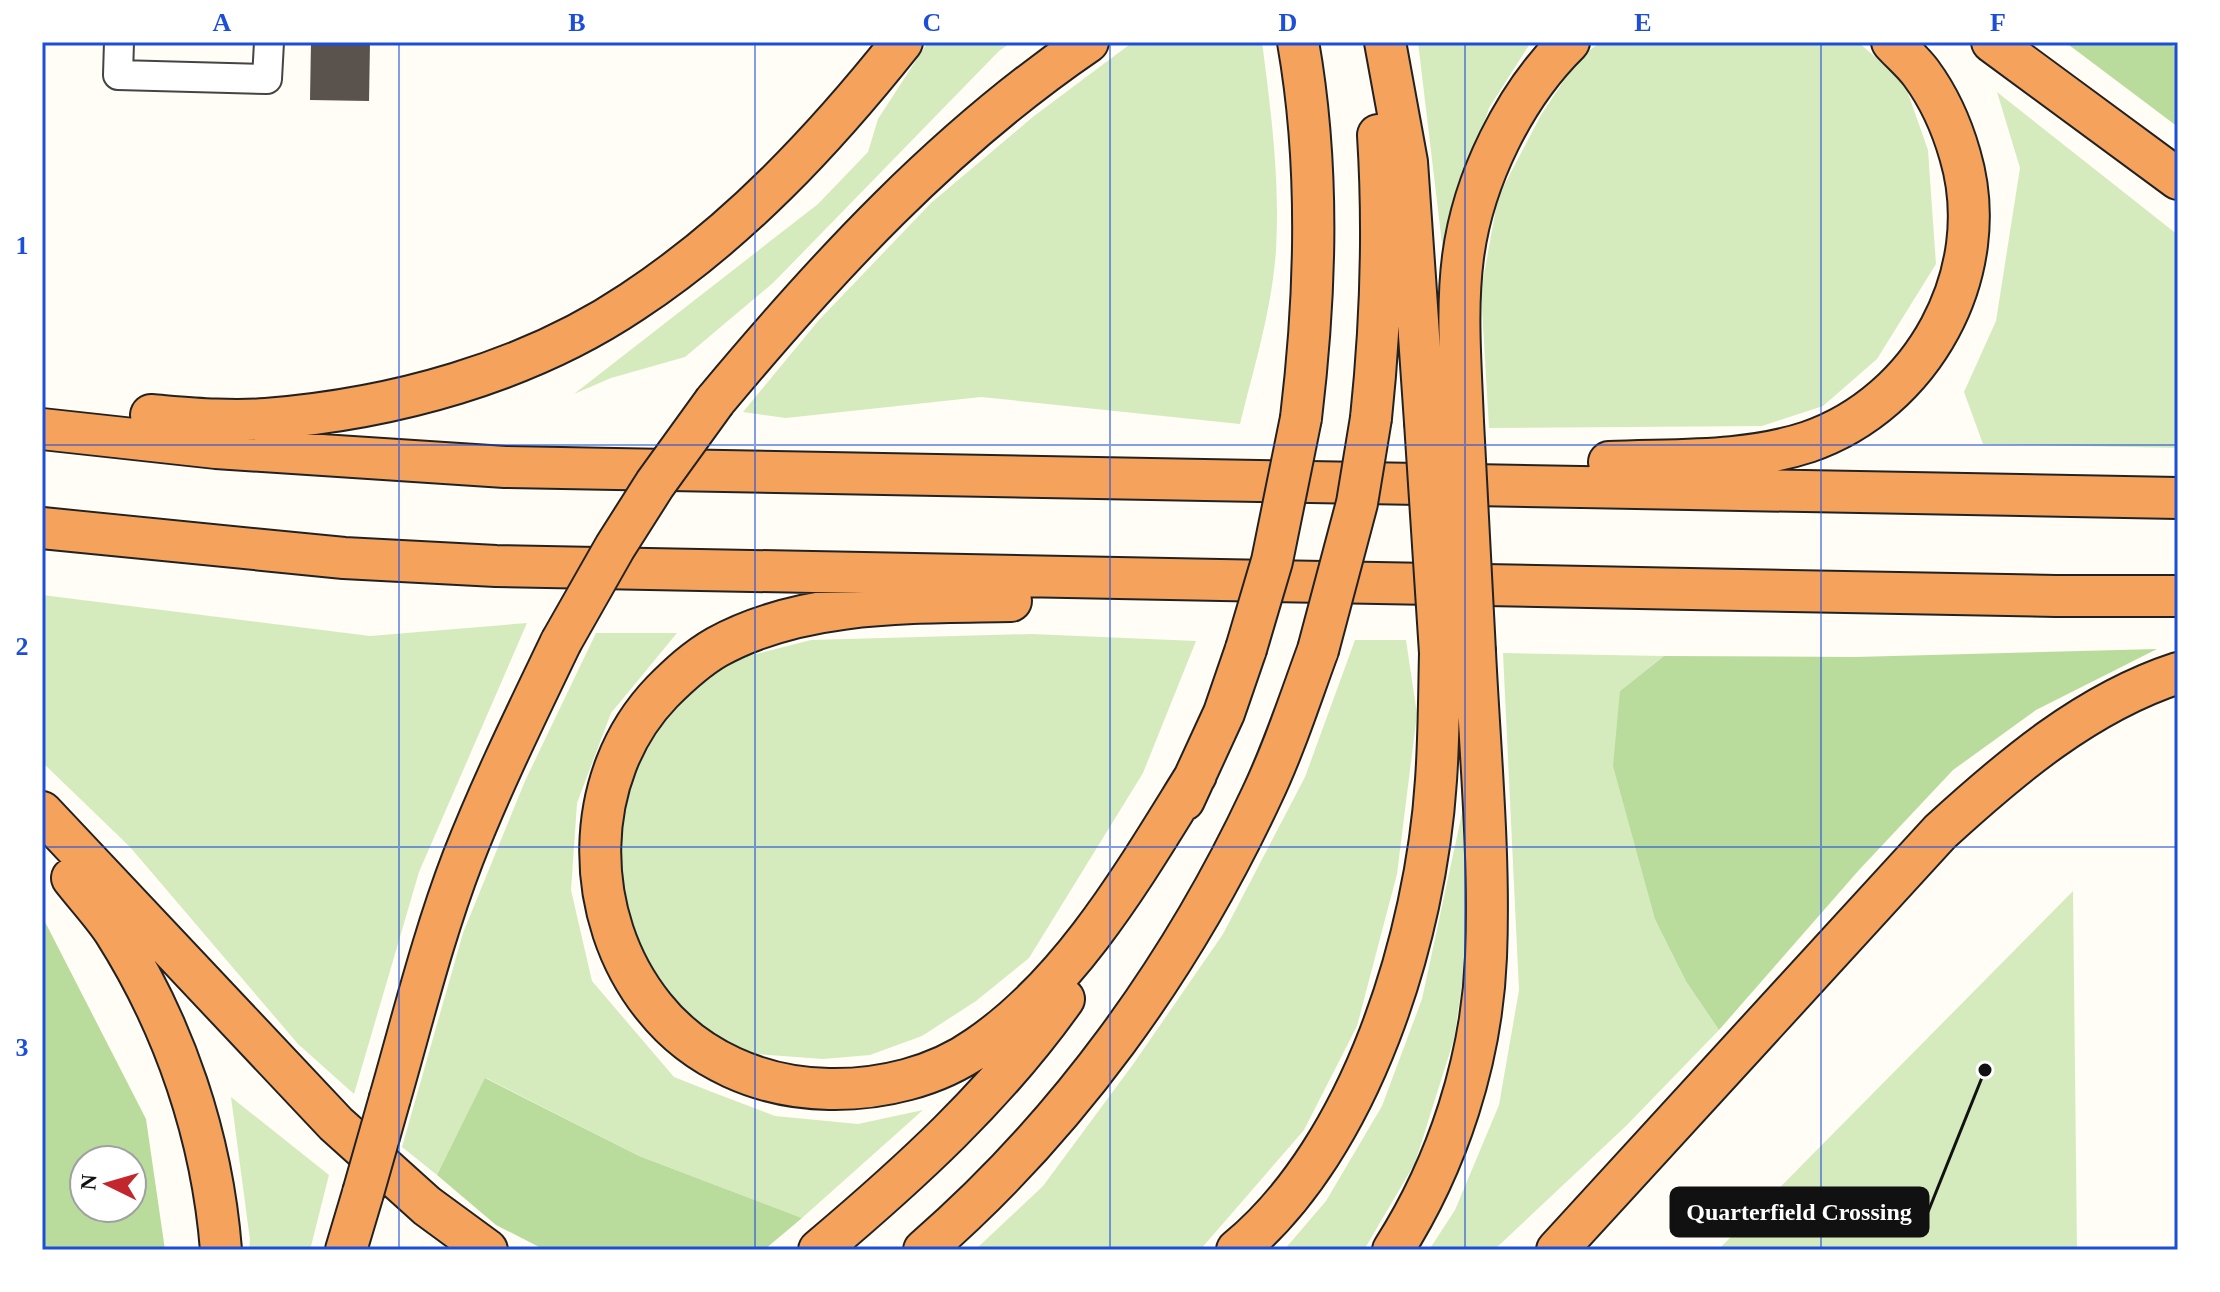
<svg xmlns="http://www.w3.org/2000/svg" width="2220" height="1292" viewBox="0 0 2220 1292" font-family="Georgia,serif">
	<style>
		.green { fill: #d5ebbd }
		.forest { fill: #b9dc9c; fill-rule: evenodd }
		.building { fill: #5a524d }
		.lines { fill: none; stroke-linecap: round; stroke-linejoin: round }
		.minor-casing { stroke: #444; stroke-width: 32 }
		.highway-casing { stroke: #222; stroke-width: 44 }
		.minor { stroke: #fff; stroke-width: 28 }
		.highway { stroke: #f5a25d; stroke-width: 40 }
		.highway-bridge-casing { stroke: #222; stroke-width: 44; stroke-linecap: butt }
		.highway-bridge { stroke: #f5a25d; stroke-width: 40 }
		.grid { fill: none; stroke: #1d4ed8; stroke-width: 2; stroke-opacity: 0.55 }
		.leader { fill: none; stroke: #111; stroke-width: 3 }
		.callout-dot { fill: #111; stroke: #fff; stroke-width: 3 }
		.callout { fill: #111; stroke: #111; stroke-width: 3 }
		.callout-label { font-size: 24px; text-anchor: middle; font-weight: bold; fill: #fff }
		.neatline { fill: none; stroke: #1d4ed8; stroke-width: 3 }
		.grid-label { font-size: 26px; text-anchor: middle; font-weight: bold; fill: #1d4ed8 }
	</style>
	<rect width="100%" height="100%" fill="#fffdf5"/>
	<path class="green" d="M 928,42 L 1012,42 L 999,51 L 773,283 L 685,357 L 611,378 L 574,394 L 818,204 L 868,152 L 878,119 Z
		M 1133,42 L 1262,42 C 1271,111 1280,180 1276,250 C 1272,309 1254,367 1240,424 L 981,397 L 786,418 L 743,412 L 819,320 L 931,203 L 1034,116 Z
		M 1418,42 L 1531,42 L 1489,108 L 1443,252 Z
		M 1601,42 L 1858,42 L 1904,82 L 1928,150 L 1933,222 L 1936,264 L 1877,359 L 1823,406 L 1762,426 L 1489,428 L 1481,291 L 1498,197 L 1541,115 L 1579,58 Z
		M 1997,92 L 2178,235 L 2178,448 L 1983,444 L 1964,392 L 1996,321 L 2020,168 Z
		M 42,595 L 370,636 L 527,623 L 419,872 L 354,1094 L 298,1044 L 130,847 L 42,762 Z
		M 596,633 L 677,633 L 611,713 L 577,803 L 571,890 L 592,981 L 674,1077 L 712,1092 L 775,1116 L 858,1124 L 923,1110 L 802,1218 L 639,1156 L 486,1078 L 437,1175 L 402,1147 L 463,933 L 525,781 Z
		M 1031,634 L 1196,641 L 1143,773 L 1029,958 L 976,1001 L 922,1036 L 870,1055 L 823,1059 L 756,1054 L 717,1039 L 683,1011 L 655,978 L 631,936 L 617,843 L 635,758 L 682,695 L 720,663 L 811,640 Z
		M 1355,640 L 1406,640 L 1417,714 L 1397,874 L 1357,1026 L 1304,1130 L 1200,1250 L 975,1250 L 1043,1186 L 1134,1063 L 1223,934 L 1305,777 Z
		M 1503,653 L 1664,656 L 1620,691 L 1687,983 L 1719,1030 L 1626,1126 L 1494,1250 L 1429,1250 L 1455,1210 L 1499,1105 L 1519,990 Z
		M 1467,790 L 1471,922 L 1454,1039 L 1415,1163 L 1364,1250 L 1284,1250 L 1326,1201 L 1382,1106 L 1422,999 Z
		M 2073,891 L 2077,1250 L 1718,1250 Z
		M 231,1097 L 329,1175 L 310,1250 L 249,1250 L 250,1240 Z"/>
	<path class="forest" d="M 2065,42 L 2167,42 L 2178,49 L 2178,127 Z
		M 2157,649 L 2036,710 L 1953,770 L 1859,870 L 1719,1030 L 1687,983 L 1655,919 L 1613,766 L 1620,691 L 1664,656 L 1855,657 Z
		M 42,916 L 146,1119 L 165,1250 L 42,1250 ZM 84,1160 L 132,1160 L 132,1208 L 84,1208 Z
		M 485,1078 L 639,1156 L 802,1218 L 764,1250 L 545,1250 L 496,1225 L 437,1175 Z"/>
	<path class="building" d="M 311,42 L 370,42 L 369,101 L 310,100 Z"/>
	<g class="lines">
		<defs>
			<path id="minor" d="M 119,42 L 118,75 L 267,79 L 269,42"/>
			<path id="highway" d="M 1298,42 C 1320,166 1316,293 1301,418
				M 1385,42 L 1407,162 L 1425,422
				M 1992,42 L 2178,179
				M 715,401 C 826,268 944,140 1088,42
				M 151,415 C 189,418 228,422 266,419 C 392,409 526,373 632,302 C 737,233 824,140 902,42
				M 1371,418 C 1381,323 1384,230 1378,135
				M 1463,422 C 1461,367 1456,311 1463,257 C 1473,180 1514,96 1569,42
				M 42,429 L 216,448 L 505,467 L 2178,498
				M 1609,462 C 1674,459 1745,463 1808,442 C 1922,403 1995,273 1960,155 C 1952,127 1938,96 1921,73 C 1913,62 1901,52 1892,42
				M 42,528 L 344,558 L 496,566 L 2056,596 L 2178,596
				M 1011,601 C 915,603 804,599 717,647 C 696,659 679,675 662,692 C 581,776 581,917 654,1007 C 696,1060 762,1088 829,1089 C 880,1090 936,1077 978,1047 C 1073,982 1136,871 1196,775
				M 1184,800 L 1224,713 L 1246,649
				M 42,812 L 336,1124 L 427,1206 L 487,1250
				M 72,878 C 86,896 102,913 114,931 C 175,1027 212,1137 221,1250
				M 390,1098 C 413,1018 433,936 463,858 C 492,784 527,713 561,642
				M 346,1250 L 363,1193
				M 819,1250 C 909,1174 996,1095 1064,999
				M 924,1250 C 1067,1126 1181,968 1261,797 C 1284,749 1300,699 1318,650
				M 1237,1250 C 1362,1147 1426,936 1436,780 C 1439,738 1439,695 1440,653
				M 1393,1250 C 1448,1164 1482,1059 1486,957 C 1490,856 1480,753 1475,652
				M 1557,1250 L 1940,832 C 2010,768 2086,703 2178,673"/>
		</defs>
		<use href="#minor" class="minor-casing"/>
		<use href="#highway" class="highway-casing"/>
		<use href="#minor" class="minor"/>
		<use href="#highway" class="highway"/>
		<defs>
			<path id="highway-bridge" d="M 1425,422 L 1440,653
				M 1463,422 L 1475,652
				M 561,642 L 615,547 L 655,484 L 715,401
				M 1246,649 L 1272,561 L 1301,418
				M 1318,650 L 1357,503 L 1371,418
				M 363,1193 L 390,1098"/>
		</defs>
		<use href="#highway-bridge" class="highway-bridge-casing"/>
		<use href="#highway-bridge" class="highway-bridge"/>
	</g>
	<path class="grid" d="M 399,42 L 399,1250M 755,42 L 755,1250M 1110,42 L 1110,1250M 1465,42 L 1465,1250M 1821,42 L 1821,1250M 42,445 L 2178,445M 42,847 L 2178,847"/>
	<path class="leader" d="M1985 1070L1928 1212"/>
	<circle class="callout-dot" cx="1985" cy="1070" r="8"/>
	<rect class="callout" x="1671" y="1188" width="257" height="48" rx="8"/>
	<g class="callout-label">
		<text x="1799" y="1220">Quarterfield Crossing</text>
	</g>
	<rect width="2220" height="1292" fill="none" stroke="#ffffff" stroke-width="88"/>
	<g transform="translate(108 1184) rotate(275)"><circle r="38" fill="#ffffff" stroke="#a0a0a0" stroke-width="2"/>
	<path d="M0-6L14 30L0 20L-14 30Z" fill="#c4262e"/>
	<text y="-12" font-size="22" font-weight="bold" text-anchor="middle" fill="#111111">N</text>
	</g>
	<rect x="44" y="44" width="2132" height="1204" class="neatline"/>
	<g class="grid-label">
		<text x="222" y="31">A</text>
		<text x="577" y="31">B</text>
		<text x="932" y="31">C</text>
		<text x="1288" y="31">D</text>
		<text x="1643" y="31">E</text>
		<text x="1998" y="31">F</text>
		<text x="22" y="254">1</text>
		<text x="22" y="655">2</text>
		<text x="22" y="1056">3</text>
	</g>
</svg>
